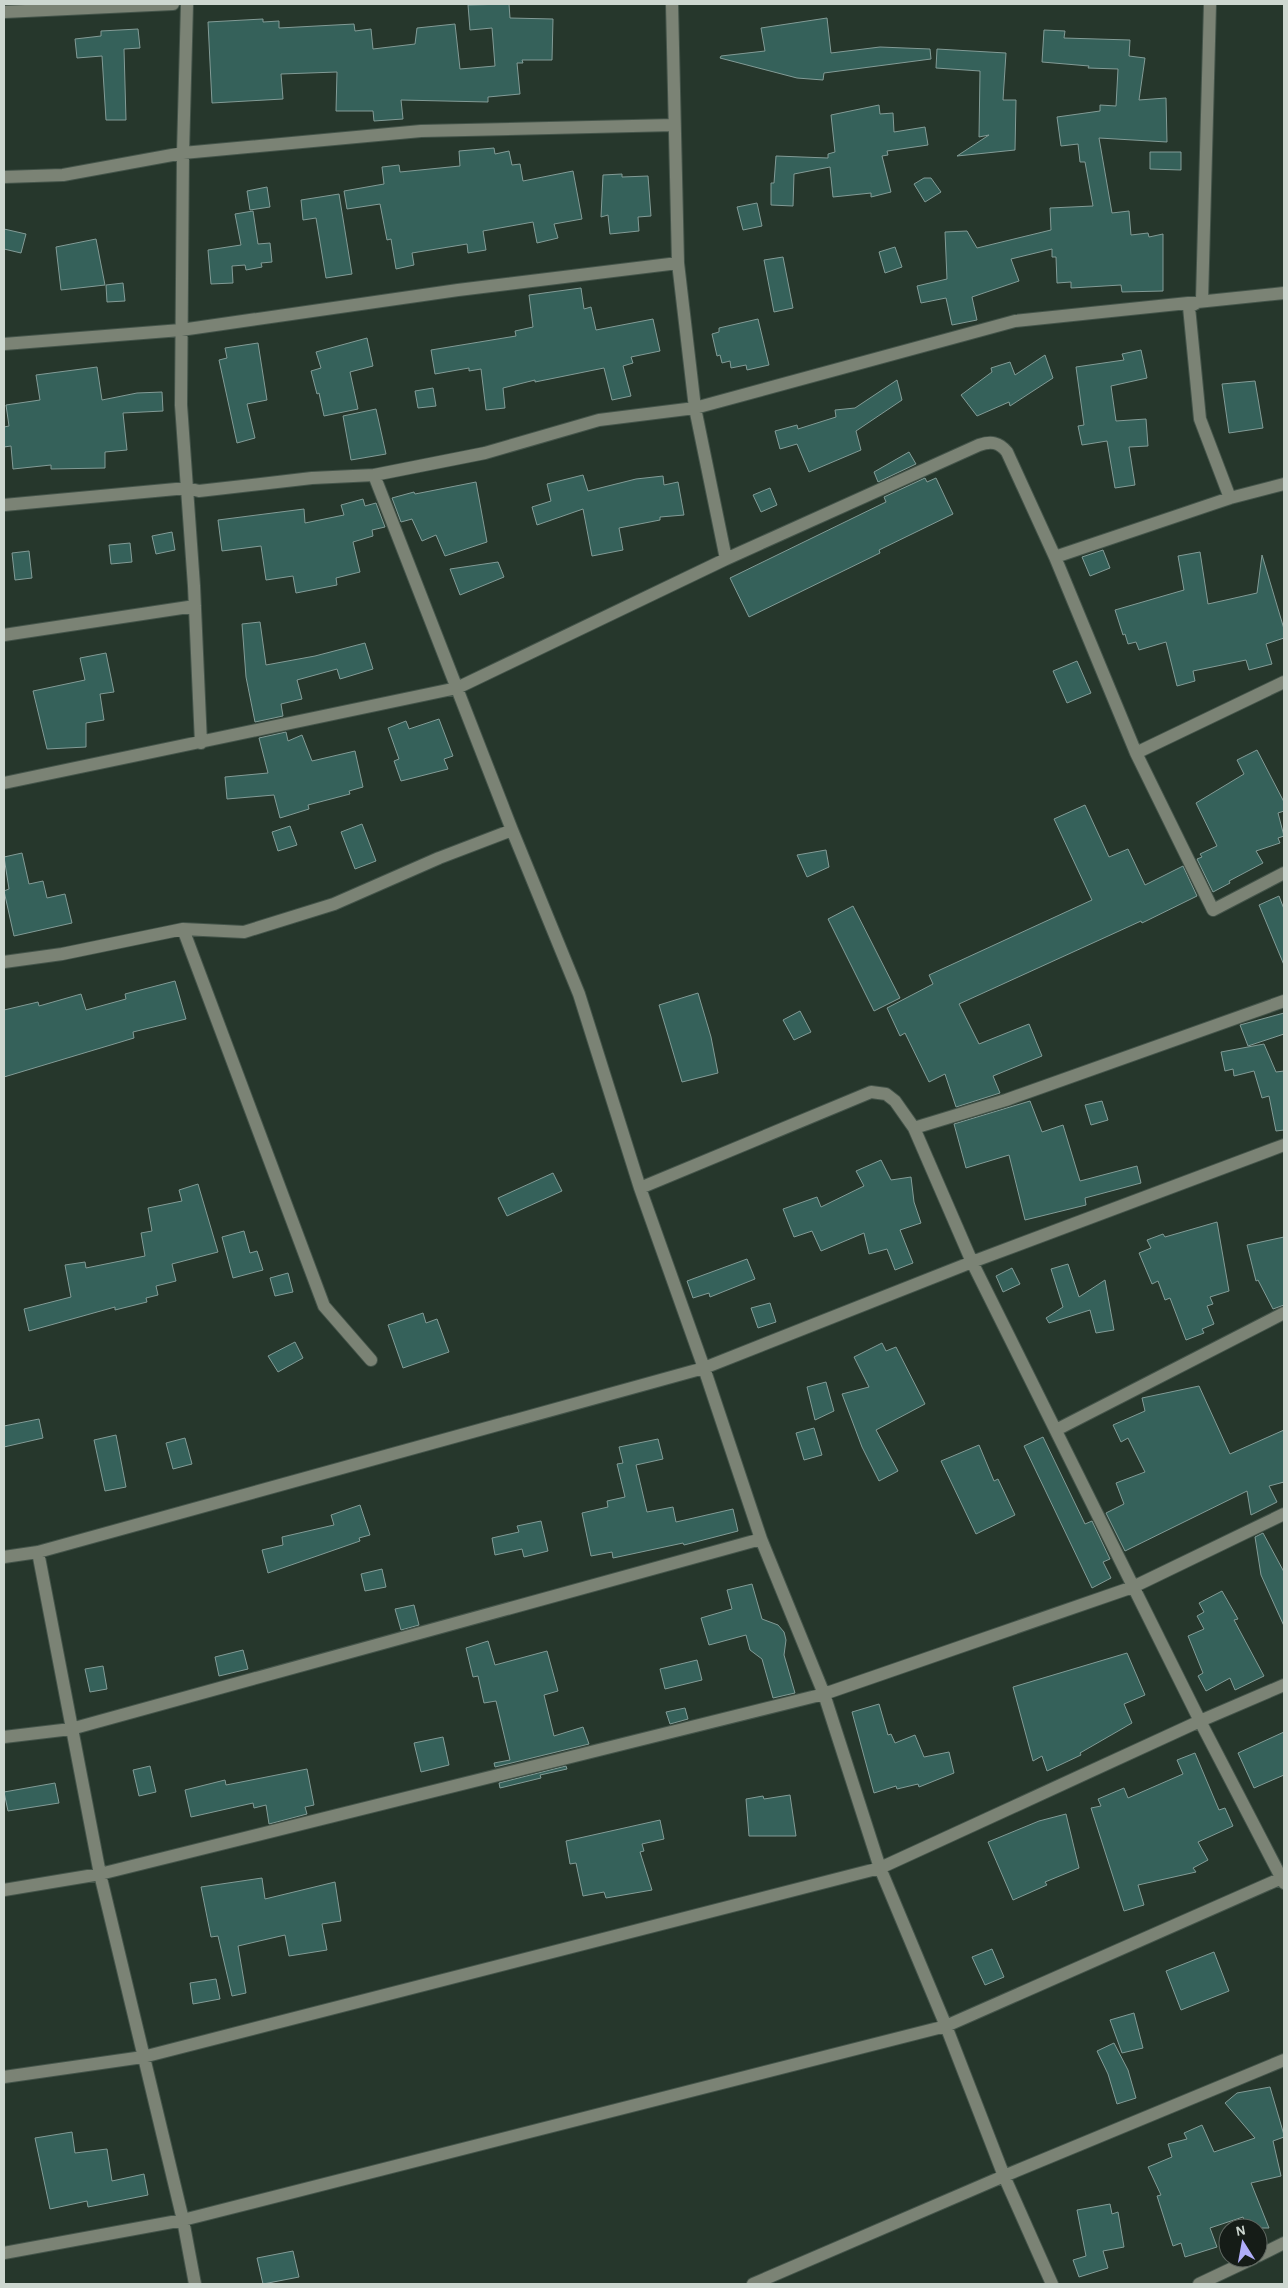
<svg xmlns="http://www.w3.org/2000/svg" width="1288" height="2288" viewBox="0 0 1288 2288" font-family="'Alegreya Sans',sans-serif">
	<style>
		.building { fill: #35615a; stroke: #829b96 }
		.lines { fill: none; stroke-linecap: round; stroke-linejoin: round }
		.minor-casing { stroke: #44544a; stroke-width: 14 }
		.minor { stroke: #7b8375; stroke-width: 12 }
	</style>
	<rect width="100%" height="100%" fill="#26372c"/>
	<path class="building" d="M 509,4 L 510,18 L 553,19 L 552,60 L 522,60 L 523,63 L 517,63 L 520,94 L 488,97 L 488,102 L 401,100 L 403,119 L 374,121 L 373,111 L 336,111 L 337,72 L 281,74 L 283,99 L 212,103 L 208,22 L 263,19 L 263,22 L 279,21 L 279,28 L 354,24 L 355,31 L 371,29 L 373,49 L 415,44 L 417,28 L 455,24 L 460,69 L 495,66 L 492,28 L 470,30 L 468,5 Z
		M 827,18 L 831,53 L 880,47 L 930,49 L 931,59 L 824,73 L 823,80 L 797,78 L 720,58 L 721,56 L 765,51 L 761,28 Z
		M 138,29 L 140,48 L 124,49 L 126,120 L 106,120 L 102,56 L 77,58 L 75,39 L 101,36 L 101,31 Z
		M 1044,30 L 1065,31 L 1064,38 L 1130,40 L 1129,56 L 1145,58 L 1139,100 L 1166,98 L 1167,142 L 1099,138 L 1112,213 L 1129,211 L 1131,235 L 1148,233 L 1149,237 L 1163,234 L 1163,291 L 1122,292 L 1121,285 L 1071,288 L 1071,282 L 1057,283 L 1056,257 L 1052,257 L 1052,249 L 1011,259 L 1019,281 L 972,297 L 977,320 L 952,325 L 946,298 L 921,303 L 917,286 L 947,279 L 945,232 L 967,231 L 977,248 L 1051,230 L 1050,208 L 1093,206 L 1085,162 L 1080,162 L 1078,144 L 1061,146 L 1057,117 L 1100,111 L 1100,105 L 1116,106 L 1118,69 L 1088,68 L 1089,66 L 1042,62 Z
		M 937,49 L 1006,53 L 1003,100 L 1016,100 L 1015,150 L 957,156 L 989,135 L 979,137 L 980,71 L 936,68 Z
		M 879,105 L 880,114 L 893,113 L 894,132 L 925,127 L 928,145 L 887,151 L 888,155 L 882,156 L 891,192 L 871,197 L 871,193 L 833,197 L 830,167 L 794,174 L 793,206 L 771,205 L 771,183 L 774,183 L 776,156 L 828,158 L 828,154 L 835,152 L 831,115 Z
		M 494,148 L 495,154 L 509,151 L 512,165 L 520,164 L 523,181 L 573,171 L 582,219 L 554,224 L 558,238 L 537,243 L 533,222 L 483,231 L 486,250 L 468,253 L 467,244 L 412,253 L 414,265 L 396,269 L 391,239 L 387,240 L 380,204 L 347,209 L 344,191 L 384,184 L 382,167 L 399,165 L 400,172 L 460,166 L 459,151 Z
		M 1150,152 L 1181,152 L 1181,170 L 1150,169 Z
		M 622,174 L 622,177 L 648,176 L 651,216 L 638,217 L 639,231 L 610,234 L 608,215 L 601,217 L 603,175 Z
		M 924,178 L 931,178 L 941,192 L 925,202 L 914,184 Z
		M 267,187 L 270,207 L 250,210 L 247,191 Z
		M 339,194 L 352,274 L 326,278 L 316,218 L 303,220 L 301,200 Z
		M 757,203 L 762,226 L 743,230 L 737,207 Z
		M 253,211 L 258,244 L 270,243 L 272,262 L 261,263 L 262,267 L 246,270 L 245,265 L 232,266 L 233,283 L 211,284 L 208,250 L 241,245 L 235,214 Z
		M 4,229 L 26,234 L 21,253 L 4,249 Z
		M 96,239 L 105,285 L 61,290 L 56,247 Z
		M 895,247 L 902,267 L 885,273 L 879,252 Z
		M 783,257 L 793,308 L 774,312 L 764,260 Z
		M 123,283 L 125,301 L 107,302 L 106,285 Z
		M 581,288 L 584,309 L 591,307 L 596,330 L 653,319 L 660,351 L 631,357 L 633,363 L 623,366 L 631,396 L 612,400 L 604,368 L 535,382 L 535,380 L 503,388 L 505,408 L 486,410 L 481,369 L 469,371 L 469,368 L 435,374 L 431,350 L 516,336 L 515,331 L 533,327 L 529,295 Z
		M 758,319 L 769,365 L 747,370 L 746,365 L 731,368 L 730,361 L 722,363 L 720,355 L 717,356 L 712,334 L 719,332 L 719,328 Z
		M 367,338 L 373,366 L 350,372 L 358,409 L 324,416 L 319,393 L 317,394 L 311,371 L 321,368 L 316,352 Z
		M 258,343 L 267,400 L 247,404 L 255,438 L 237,443 L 219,360 L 227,358 L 225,348 Z
		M 1141,350 L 1147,378 L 1111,386 L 1116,421 L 1146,419 L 1148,446 L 1129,447 L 1135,485 L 1115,488 L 1107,441 L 1082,445 L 1078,426 L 1084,425 L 1076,367 L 1124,360 L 1122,354 Z
		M 1045,355 L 1053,378 L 1010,406 L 1009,402 L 977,416 L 961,395 L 992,372 L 991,368 L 1010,362 L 1015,375 Z
		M 97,367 L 102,400 L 137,393 L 162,392 L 163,411 L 123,413 L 127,450 L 105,452 L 105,468 L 51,469 L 51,465 L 13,469 L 11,446 L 4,447 L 4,427 L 9,426 L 6,405 L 40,400 L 36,375 Z
		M 897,380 L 902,400 L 856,431 L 861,450 L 809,472 L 797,444 L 780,449 L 775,431 L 797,425 L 798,429 L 836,417 L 835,410 L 855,408 Z
		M 1255,381 L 1263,428 L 1229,433 L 1222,384 Z
		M 433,388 L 436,406 L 418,408 L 415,391 Z
		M 376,409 L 386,454 L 351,460 L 343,416 Z
		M 909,452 L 916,464 L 878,482 L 874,472 Z
		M 583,475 L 588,491 L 636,479 L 663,476 L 664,485 L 678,482 L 684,515 L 660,517 L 660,520 L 619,528 L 623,550 L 592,556 L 583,509 L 537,525 L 532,507 L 551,501 L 547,484 Z
		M 925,478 L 927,482 L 936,478 L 953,514 L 879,550 L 880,553 L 749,617 L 730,578 L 886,502 L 884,497 Z
		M 476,482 L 487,542 L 445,556 L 436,535 L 422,541 L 412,519 L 401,522 L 392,498 L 414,492 L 415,494 Z
		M 770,488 L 777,505 L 761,512 L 753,495 Z
		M 363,499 L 365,506 L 376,503 L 385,527 L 372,530 L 373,536 L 353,542 L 360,572 L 336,578 L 337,585 L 296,593 L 293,576 L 266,580 L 261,546 L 222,551 L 218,520 L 304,509 L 305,523 L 344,515 L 341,505 Z
		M 172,532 L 175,550 L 156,554 L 152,536 Z
		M 130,543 L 132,562 L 111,564 L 109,545 Z
		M 1103,550 L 1110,568 L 1090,576 L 1082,557 Z
		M 29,551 L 32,578 L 15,580 L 12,553 Z
		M 1200,552 L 1208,604 L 1257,593 L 1262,555 L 1284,629 L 1284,638 L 1266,644 L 1272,664 L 1249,670 L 1246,660 L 1193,671 L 1195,681 L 1177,686 L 1166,642 L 1139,650 L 1136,642 L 1128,644 L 1125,634 L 1123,635 L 1115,610 L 1184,590 L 1178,556 Z
		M 498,562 L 504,577 L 460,595 L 450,569 Z
		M 260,622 L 266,665 L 315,656 L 365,643 L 373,669 L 340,679 L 337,669 L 297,680 L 302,699 L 281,704 L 283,716 L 255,722 L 246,677 L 242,624 Z
		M 106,653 L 114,692 L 100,694 L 104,720 L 86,723 L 86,747 L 47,749 L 33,691 L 85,680 L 80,658 Z
		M 1077,661 L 1091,693 L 1067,703 L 1053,671 Z
		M 439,719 L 453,756 L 444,759 L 448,769 L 401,781 L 394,761 L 399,759 L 388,728 L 406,721 L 409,729 Z
		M 286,732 L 288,741 L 302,735 L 312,761 L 355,751 L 363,787 L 349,791 L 350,794 L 308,805 L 309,809 L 280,818 L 274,795 L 227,799 L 225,777 L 268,773 L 259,738 Z
		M 1257,750 L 1284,802 L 1284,811 L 1278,813 L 1284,836 L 1278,838 L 1280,843 L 1256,851 L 1263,863 L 1229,881 L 1230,883 L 1213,892 L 1197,859 L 1202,857 L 1200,854 L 1217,846 L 1196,803 L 1244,774 L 1237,760 Z
		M 1085,805 L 1109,857 L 1128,849 L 1145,885 L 1183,866 L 1197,896 L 1142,923 L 1141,921 L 959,1004 L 979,1044 L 1029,1024 L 1042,1056 L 993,1076 L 1000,1093 L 956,1107 L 945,1074 L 929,1082 L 905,1033 L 900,1036 L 887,1008 L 933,984 L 929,975 L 1092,900 L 1054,819 Z
		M 362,824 L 376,861 L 355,869 L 341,832 Z
		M 290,826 L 297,845 L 278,851 L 272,832 Z
		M 826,850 L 829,867 L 807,877 L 797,855 Z
		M 22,853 L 29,884 L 43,881 L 47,898 L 65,894 L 72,923 L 14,936 L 4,891 L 9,889 L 4,857 Z
		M 1279,896 L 1284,909 L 1284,965 L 1259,905 Z
		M 853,906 L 900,998 L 874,1011 L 828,919 Z
		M 175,981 L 186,1019 L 133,1032 L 134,1038 L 4,1077 L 4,1010 L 38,1002 L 39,1006 L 81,994 L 86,1010 L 126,999 L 125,994 Z
		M 698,993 L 711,1037 L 718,1073 L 682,1082 L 659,1005 Z
		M 800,1011 L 811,1032 L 794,1040 L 783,1020 Z
		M 1284,1013 L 1284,1034 L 1248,1046 L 1240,1025 Z
		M 1264,1044 L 1276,1072 L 1284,1071 L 1284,1130 L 1276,1131 L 1269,1096 L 1262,1098 L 1254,1071 L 1234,1076 L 1233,1069 L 1225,1071 L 1221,1052 Z
		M 1030,1101 L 1042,1132 L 1063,1125 L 1080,1181 L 1137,1166 L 1141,1183 L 1085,1198 L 1086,1205 L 1025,1220 L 1009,1155 L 966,1168 L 954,1124 Z
		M 1102,1101 L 1108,1120 L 1091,1125 L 1085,1105 Z
		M 881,1160 L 891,1180 L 911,1177 L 914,1202 L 921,1223 L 900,1230 L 913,1263 L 895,1270 L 887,1249 L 869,1254 L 864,1233 L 821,1251 L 812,1231 L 794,1237 L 783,1209 L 817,1197 L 821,1207 L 864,1186 L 856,1171 Z
		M 553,1173 L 562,1191 L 507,1216 L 498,1198 Z
		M 198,1184 L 218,1252 L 172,1264 L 176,1281 L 156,1286 L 158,1295 L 146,1298 L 147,1302 L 115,1310 L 115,1307 L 29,1331 L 24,1309 L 71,1297 L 65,1265 L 85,1262 L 86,1268 L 145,1256 L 141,1233 L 152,1231 L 148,1208 L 182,1201 L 179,1190 Z
		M 1217,1222 L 1229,1291 L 1210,1297 L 1213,1304 L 1207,1306 L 1214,1324 L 1202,1329 L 1204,1333 L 1186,1340 L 1170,1298 L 1165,1300 L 1158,1281 L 1152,1284 L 1139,1253 L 1151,1248 L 1147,1240 L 1163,1234 L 1165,1237 Z
		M 244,1231 L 250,1253 L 257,1251 L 263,1270 L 233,1278 L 222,1237 Z
		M 1284,1237 L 1284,1305 L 1273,1309 L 1258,1280 L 1256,1281 L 1247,1245 Z
		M 747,1259 L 755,1279 L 710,1297 L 709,1293 L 693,1298 L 687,1281 Z
		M 1068,1264 L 1079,1297 L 1105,1280 L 1114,1330 L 1096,1333 L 1090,1310 L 1049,1323 L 1046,1318 L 1063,1307 L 1051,1269 Z
		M 1012,1268 L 1020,1284 L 1003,1292 L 996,1276 Z
		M 288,1273 L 293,1292 L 275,1296 L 270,1278 Z
		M 770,1303 L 776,1322 L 758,1328 L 751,1308 Z
		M 423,1313 L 426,1323 L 437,1319 L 449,1352 L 403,1368 L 388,1325 Z
		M 295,1342 L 303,1358 L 278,1372 L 268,1356 Z
		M 882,1343 L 886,1351 L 896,1347 L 925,1404 L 876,1430 L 898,1471 L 879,1481 L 862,1447 L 842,1394 L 869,1387 L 854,1357 Z
		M 826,1382 L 834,1411 L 815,1420 L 807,1387 Z
		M 1199,1386 L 1230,1454 L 1284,1430 L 1284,1482 L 1269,1486 L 1277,1502 L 1251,1515 L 1247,1491 L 1125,1551 L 1106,1513 L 1124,1504 L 1116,1483 L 1145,1472 L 1128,1438 L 1121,1442 L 1113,1425 L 1145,1411 L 1142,1398 Z
		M 39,1419 L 43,1438 L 4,1447 L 4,1426 Z
		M 814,1428 L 822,1455 L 804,1460 L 796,1433 Z
		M 116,1435 L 126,1487 L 105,1491 L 94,1440 Z
		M 1043,1437 L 1085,1524 L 1092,1521 L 1110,1559 L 1103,1562 L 1111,1578 L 1092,1588 L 1024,1446 Z
		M 185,1438 L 192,1464 L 173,1469 L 166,1443 Z
		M 658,1439 L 663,1459 L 636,1465 L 647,1512 L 673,1507 L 676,1522 L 733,1509 L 738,1531 L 684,1545 L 683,1543 L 613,1558 L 612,1552 L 591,1556 L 582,1513 L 608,1507 L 607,1501 L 625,1497 L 617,1464 L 623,1463 L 619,1447 Z
		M 979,1445 L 994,1481 L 998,1479 L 1015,1515 L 976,1534 L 941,1461 Z
		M 360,1505 L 370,1535 L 359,1538 L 360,1541 L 268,1573 L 262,1550 L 283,1545 L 282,1537 L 334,1525 L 331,1515 Z
		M 541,1521 L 548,1551 L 524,1557 L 522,1549 L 495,1555 L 492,1538 L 519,1532 L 517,1526 Z
		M 1263,1533 L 1284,1572 L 1284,1626 L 1261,1575 L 1255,1537 Z
		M 382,1569 L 386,1587 L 365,1591 L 361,1574 Z
		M 752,1584 L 762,1619 L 778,1625 L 784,1632 L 786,1640 L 784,1655 L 795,1693 L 773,1698 L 762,1659 L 750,1650 L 746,1635 L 709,1645 L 701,1618 L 732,1609 L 727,1590 Z
		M 1222,1591 L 1238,1619 L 1234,1620 L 1264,1676 L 1235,1690 L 1230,1678 L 1206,1691 L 1198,1676 L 1203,1673 L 1188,1636 L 1204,1629 L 1197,1616 L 1204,1612 L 1199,1603 Z
		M 414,1605 L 419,1625 L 401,1630 L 395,1609 Z
		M 488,1641 L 495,1665 L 547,1651 L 558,1691 L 544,1695 L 554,1736 L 583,1727 L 589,1744 L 495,1767 L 494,1763 L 510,1760 L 496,1701 L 484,1703 L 478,1676 L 473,1677 L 466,1648 Z
		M 243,1650 L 248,1669 L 219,1676 L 215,1657 Z
		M 1127,1653 L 1145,1695 L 1124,1704 L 1132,1723 L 1080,1753 L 1081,1755 L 1047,1771 L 1042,1756 L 1033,1761 L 1013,1687 Z
		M 697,1660 L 702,1680 L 665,1689 L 660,1669 Z
		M 103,1666 L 107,1689 L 90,1692 L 85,1669 Z
		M 879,1704 L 888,1735 L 891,1734 L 895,1743 L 915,1735 L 924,1757 L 949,1752 L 954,1773 L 919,1787 L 918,1784 L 897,1789 L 896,1786 L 874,1793 L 852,1712 Z
		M 685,1708 L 688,1719 L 670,1724 L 666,1712 Z
		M 1284,1732 L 1284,1775 L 1254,1788 L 1238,1753 Z
		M 443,1737 L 449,1765 L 421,1772 L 414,1743 Z
		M 1195,1753 L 1219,1810 L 1225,1808 L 1233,1826 L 1198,1842 L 1208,1860 L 1193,1868 L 1196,1872 L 1138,1885 L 1144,1905 L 1124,1911 L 1091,1808 L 1101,1806 L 1098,1799 L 1124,1788 L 1128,1798 L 1183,1774 L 1177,1760 Z
		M 150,1766 L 156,1792 L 139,1796 L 133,1770 Z
		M 566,1766 L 567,1769 L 540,1775 L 541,1778 L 500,1788 L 499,1783 Z
		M 307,1769 L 314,1805 L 305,1807 L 307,1814 L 269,1824 L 266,1805 L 254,1808 L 253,1803 L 191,1817 L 185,1790 L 225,1780 L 226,1785 Z
		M 55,1783 L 59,1803 L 8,1811 L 4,1792 Z
		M 790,1795 L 796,1836 L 749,1836 L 746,1799 L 763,1796 L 764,1799 Z
		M 1066,1814 L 1079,1868 L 1045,1882 L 1047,1885 L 1013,1900 L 988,1842 L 1039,1821 Z
		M 660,1820 L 664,1839 L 642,1844 L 644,1851 L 640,1852 L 652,1890 L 606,1898 L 604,1892 L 583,1896 L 576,1863 L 570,1864 L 566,1841 Z
		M 262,1878 L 265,1899 L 335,1882 L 341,1921 L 322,1924 L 327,1950 L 289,1956 L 285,1935 L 238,1946 L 246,1993 L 232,1996 L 218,1936 L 211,1937 L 201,1887 Z
		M 992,1949 L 1004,1977 L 985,1985 L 972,1957 Z
		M 1214,1952 L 1229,1991 L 1181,2010 L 1166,1971 Z
		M 216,1979 L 220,1999 L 193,2004 L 190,1983 Z
		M 1134,2013 L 1143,2048 L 1122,2053 L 1110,2020 Z
		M 1114,2043 L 1128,2070 L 1136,2098 L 1117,2104 L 1108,2074 L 1097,2051 Z
		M 1270,2087 L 1284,2135 L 1284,2137 L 1273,2141 L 1281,2176 L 1251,2183 L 1269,2228 L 1247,2228 L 1243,2217 L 1210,2228 L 1217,2247 L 1185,2257 L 1181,2243 L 1173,2246 L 1157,2196 L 1161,2195 L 1148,2167 L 1172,2157 L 1168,2144 L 1187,2139 L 1184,2133 L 1202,2125 L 1214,2152 L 1255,2138 L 1225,2103 L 1237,2093 Z
		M 72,2132 L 75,2153 L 107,2149 L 112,2181 L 144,2174 L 148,2195 L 88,2207 L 87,2201 L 50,2209 L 35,2138 Z
		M 1110,2204 L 1112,2214 L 1118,2212 L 1124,2247 L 1103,2251 L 1108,2268 L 1079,2277 L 1073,2260 L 1086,2256 L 1077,2210 Z
		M 293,2251 L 299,2277 L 263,2284 L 257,2258 Z"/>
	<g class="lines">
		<defs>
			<path id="minor" d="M 187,4 L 183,153 L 181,405 L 194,586 L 201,743
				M 672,4 L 678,263 L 695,408 L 726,559
				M 1210,4 L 1202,300 L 1189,307 L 1200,419 L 1230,498
				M 4,12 L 173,4
				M 4,177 L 63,175 L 183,153 L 421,131 L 674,125
				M 4,344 L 181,330 L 458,290 L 678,263
				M 4,505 L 187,488 L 199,491 L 312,478 L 374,475 L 485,453 L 599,420 L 695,408 L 1015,321 L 1284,293
				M 1055,557 L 1230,498 L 1284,484
				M 4,635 L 195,606
				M 1136,753 L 1284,682
				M 4,783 L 457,688 L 726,559 L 979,445 C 991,441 999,442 1007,452 L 1055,557 L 1136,753 L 1213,910 L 1284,873
				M 183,929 L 324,1306 L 371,1360
				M 4,962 L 62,954 L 183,929 L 244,932 L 334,904 L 439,858 L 512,830
				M 914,1128 L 1006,1100 L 1284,1001
				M 640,1188 L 871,1092 L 886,1094 L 895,1101 L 914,1128 L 972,1262 L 1200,1721 L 1284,1883
				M 1056,1430 L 1284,1313
				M 761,1539 L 824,1694 L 880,1868 L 946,2026 L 1004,2176 L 1052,2284
				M 38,1552 L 100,1874 L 183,2220 L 195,2284
				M 4,1557 L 38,1552 L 704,1368 L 972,1262 L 1284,1145
				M 4,1737 L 71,1729 L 761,1539 L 704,1368 L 640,1188 L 579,994 L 512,830 L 374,475
				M 4,1890 L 100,1874 L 824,1694 L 1133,1587 L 1284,1514
				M 4,2077 L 143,2057 L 880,1868 L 1200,1721 L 1284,1685
				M 4,2253 L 183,2220 L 946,2026 L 1284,1877
				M 1258,2256 L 1284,2243
				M 753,2284 L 1004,2176 L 1284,2060
				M 1199,2284 L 1254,2258"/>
		</defs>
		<use href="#minor" class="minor-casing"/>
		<use href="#minor" class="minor"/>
	</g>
	<rect width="1288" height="2288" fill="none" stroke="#cdd7d0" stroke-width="10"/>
	<g transform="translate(1243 2243) rotate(349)"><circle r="24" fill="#151c17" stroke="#5f6761"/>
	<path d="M0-4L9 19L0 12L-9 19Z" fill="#b0aefa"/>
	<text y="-8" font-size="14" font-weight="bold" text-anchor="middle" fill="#cdd7d0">N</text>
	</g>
</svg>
